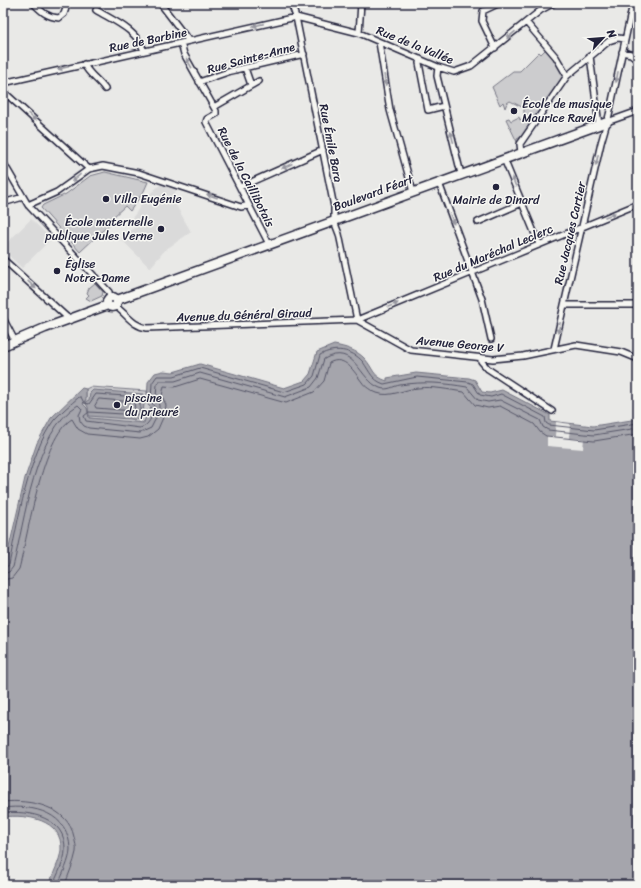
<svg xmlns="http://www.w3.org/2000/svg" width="641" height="888" viewBox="0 0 641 888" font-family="Sriracha,sans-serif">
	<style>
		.built { fill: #dadada }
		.green { fill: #ccccce; stroke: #777784 }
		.water { fill: #a5a5ac; stroke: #71717f }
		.pier { fill: #e9e9e7 }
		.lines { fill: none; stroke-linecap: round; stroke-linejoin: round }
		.shore { stroke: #565668; stroke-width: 1 }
		.street-casing { stroke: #22223b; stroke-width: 8 }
		.primary-casing { stroke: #22223b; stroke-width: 11 }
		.street { stroke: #f6f6f2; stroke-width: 5 }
		.primary { stroke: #f6f6f2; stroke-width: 8 }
		.oneway { fill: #9797a0 }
		.poi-dot { fill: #22223b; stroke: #f6f6f2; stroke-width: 1.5 }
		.labels { text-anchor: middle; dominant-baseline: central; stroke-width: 3; stroke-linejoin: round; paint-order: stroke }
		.street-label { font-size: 12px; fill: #22223b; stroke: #f6f6f2 }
		.poi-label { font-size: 12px; fill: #22223b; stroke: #f6f6f2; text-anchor: start }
	</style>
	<rect width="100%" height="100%" fill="#e9e9e7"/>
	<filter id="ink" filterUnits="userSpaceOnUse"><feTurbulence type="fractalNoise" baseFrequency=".025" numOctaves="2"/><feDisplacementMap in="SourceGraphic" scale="8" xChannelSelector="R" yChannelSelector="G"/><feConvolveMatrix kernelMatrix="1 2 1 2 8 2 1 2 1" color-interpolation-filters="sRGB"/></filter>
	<g filter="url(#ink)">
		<path class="built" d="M 161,184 L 177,189 L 172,198 L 191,232 L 165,250 L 150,268 L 121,239 L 136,226 L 131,219 L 136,213 L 144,199 Z
			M 31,219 L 51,239 L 22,268 L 3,250 L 3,247 Z"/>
		<path class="green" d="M 547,48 L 564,75 L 521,137 L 517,139 L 517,142 L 506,119 L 509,118 L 511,121 L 519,117 L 520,120 L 524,118 L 524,108 L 510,101 L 507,103 L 505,108 L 503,102 L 500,105 L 492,87 L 513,71 L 520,71 L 539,52 L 541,54 Z
			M 105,172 L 148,182 L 144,191 L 130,211 L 125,206 L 112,218 L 114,220 L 80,252 L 41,208 L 43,205 L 66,194 L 90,176 Z
			M 95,283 L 103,292 L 102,296 L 91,301 L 86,298 L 89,295 L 87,293 L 89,288 Z
			M 90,387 L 147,391 L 147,403 L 151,408 L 147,412 L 145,420 L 141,424 L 89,418 L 87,408 L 83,404 L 86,399 L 86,389 Z"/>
		<path class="water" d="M 334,345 C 345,347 357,350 365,359 C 374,369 372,376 387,381 L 387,378 L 416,373 L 469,378 L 475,380 L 482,392 L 490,393 L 502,390 L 550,415 L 550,421 L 593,426 L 638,419 L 638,885 L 49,885 C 52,875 60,861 61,850 C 63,819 26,814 3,817 L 3,577 L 5,565 L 25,478 L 37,443 L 51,418 L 82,388 L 86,389 L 86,399 L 83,404 L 87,408 L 89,418 L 144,423 L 147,412 L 151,408 L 147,404 L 148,382 L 155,373 L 163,371 L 173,372 L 200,364 L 284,388 L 304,381 L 310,374 L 317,352 Z
			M 93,390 L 143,394 L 145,397 L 142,420 L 89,416 L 88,407 L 85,402 L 89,400 L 90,393 Z"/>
		<path class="pier" d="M 556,422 L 570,424 L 569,438 L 584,439 L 583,449 L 547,446 L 547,436 L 555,436 Z"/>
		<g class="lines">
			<path class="shore" d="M 99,399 L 134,402 L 135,410 L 133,411 L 96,408 L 95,406 Z
				M 3,569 L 9,565 C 17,524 29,453 54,420 C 61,412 71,404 79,397 L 81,397 L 84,403 L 89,404 L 96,394 L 140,397 L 140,415 L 89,412 L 84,416 L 86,421 L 140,428 C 149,426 152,416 155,409 L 151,400 L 152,383 L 157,376 L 174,376 L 200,368 L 284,392 L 307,384 L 314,376 L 320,355 C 334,347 352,349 363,362 C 370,372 372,380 384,384 L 417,377 L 468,382 L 473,384 L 480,395 L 491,397 L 501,394 L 545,417 L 546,423 L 549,425 L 594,430 L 638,423
				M 3,574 L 9,572 L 13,567 C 25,521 34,431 78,405 L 82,409 L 79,415 L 80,421 L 84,426 L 89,428 L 140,433 L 151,428 L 159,412 L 159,405 L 156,398 L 157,384 L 159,381 L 175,381 L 200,373 L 285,397 L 311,387 L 318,378 L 324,359 C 355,342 359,380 380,388 C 388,391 393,386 400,385 C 425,381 443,383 467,387 L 478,400 L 488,402 L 500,400 L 540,420 L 543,427 L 548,430 L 594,435 L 638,428
				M 3,580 L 12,578 L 19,569 C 28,536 42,436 72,419 L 78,429 L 87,434 L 140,439 L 148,437 L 158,429 L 165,413 L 166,405 L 162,396 L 164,386 L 175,387 L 200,379 L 286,403 L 314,392 L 324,381 L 329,363 C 345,354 354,372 362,382 C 365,387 372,391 377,393 C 390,398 404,389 418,388 C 433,386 449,390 464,392 L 475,405 L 488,408 L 500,406 L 534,424 L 540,432 L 546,436 L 594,441 L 638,434
				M 3,802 C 30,799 68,806 74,837 C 75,842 77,847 76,852 C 74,863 68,875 65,885
				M 3,808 C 34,804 69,813 70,849 C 70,860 62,875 58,885
				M 3,813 C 29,810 66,817 65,850 C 65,861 57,875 53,885"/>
			<defs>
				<path id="street" d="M 33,3 C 42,12 47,17 59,18 L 64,14 L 66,8
					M 160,3 L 189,41
					M 291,3 L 296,17 L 334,207 L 334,221 L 339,234 L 357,320
					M 96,10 C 114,21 137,30 144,51
					M 526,22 L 556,57 L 567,76
					M 359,33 L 361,3
					M 379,42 L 390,110 L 413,192
					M 181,43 L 184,54 L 216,111 L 216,114 L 207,119 L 206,122 L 269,244
					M 495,48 L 482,21 L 483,11 L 500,3
					M 622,52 L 631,54 L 638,60
					M 590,56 L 599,125
					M 420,59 L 419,63 L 428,110 L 444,106
					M 84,64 C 88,74 99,80 105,89
					M 438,67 L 437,76 L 461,174
					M 245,68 L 251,85
					M 199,82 L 231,71 L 304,54
					M 3,83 L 296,17 L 359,33 L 438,67 L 454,72 L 471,66 L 541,10 L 554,3
					M 3,91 L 89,169
					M 214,107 L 259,81
					M 607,122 L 638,111
					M 521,153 L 520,144 L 567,76 L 609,41 L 618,38 L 625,39
					M 504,159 L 539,244
					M 3,162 L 28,205 L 109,292 L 110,298
					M 439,183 L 482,299 L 491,339
					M 240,187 L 323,150
					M 3,203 L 23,197
					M 28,205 L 57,192 L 89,169 L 103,166 L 139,173 L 241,207 L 249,205
					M 478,222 L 522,203
					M 3,259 L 69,319
					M 564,305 L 638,305
					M 115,306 C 127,314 132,326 147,328 L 357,320 L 638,204
					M 3,318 L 15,341
					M 357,320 L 411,350 L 493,359 L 523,356 L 576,345 L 621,352 L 638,359
					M 554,349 L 601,143 L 609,115 L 633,3
					M 481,358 L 481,361 L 488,369 L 552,411"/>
				<path id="primary" d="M107 302a5 5 0 1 1 10 0a5 5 0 1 1-10 0Z
					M 117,300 L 607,122
					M 3,346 L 45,328 L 108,305"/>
			</defs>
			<use href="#street" class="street-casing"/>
			<use href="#primary" class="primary-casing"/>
			<use href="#street" class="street"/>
			<use href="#primary" class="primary"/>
		</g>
		<defs><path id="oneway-solid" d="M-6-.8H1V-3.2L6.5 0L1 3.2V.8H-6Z"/></defs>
		<g class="oneway">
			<use href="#oneway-solid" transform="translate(258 25) rotate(167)"/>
			<use href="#oneway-solid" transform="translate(511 35) rotate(139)"/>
			<use href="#oneway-solid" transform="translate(189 63) rotate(-119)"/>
			<use href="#oneway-solid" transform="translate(63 68) rotate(167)"/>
			<use href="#oneway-solid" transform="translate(617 77) rotate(101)"/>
			<use href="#oneway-solid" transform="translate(385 80) rotate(81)"/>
			<use href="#oneway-solid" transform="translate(32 117) rotate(42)"/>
			<use href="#oneway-solid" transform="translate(452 137) rotate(-104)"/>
			<use href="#oneway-solid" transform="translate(597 160) rotate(102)"/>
			<use href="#oneway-solid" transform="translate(287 166) rotate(155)"/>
			<use href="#oneway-solid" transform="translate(76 178) rotate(141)"/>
			<use href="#oneway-solid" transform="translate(514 182) rotate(-112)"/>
			<use href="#oneway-solid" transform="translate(212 196) rotate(-161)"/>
			<use href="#oneway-solid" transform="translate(610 215) rotate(-22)"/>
			<use href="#oneway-solid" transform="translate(452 219) rotate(70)"/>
			<use href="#oneway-solid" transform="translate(32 285) rotate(43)"/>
			<use href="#oneway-solid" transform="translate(393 305) rotate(-22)"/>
			<use href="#oneway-solid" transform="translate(559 328) rotate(102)"/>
		</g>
	</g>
	<g class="poi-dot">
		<circle cx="514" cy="111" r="4"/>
		<circle cx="496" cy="187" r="4"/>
		<circle cx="106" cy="199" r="4"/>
		<circle cx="161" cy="229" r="4"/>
		<circle cx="57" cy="271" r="4"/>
		<circle cx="117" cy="405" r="4"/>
	</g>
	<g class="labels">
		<g class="street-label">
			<text transform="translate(148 40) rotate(-12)">Rue de Barbine</text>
			<text transform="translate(415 45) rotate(22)">Rue de la Vallée</text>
			<text transform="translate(251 58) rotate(-15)">Rue Sainte-Anne</text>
			<text transform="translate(331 143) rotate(79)">Rue Émile Bara</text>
			<text transform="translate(246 177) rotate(63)">Rue de la Caillibotais</text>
			<text transform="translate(373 193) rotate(-20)">Boulevard Féart</text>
			<text transform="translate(570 233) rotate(-77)">Rue Jacques Cartier</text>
			<text transform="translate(493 253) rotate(-23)">Rue du Maréchal Leclerc</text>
			<text transform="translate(244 315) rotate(-2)">Avenue du Général Giraud</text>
			<text transform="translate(460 344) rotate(5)">Avenue George V</text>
		</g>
		<g class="poi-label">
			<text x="522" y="104">École de musique<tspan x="522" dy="14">Maurice Ravel</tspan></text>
			<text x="114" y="199">Villa Eugénie</text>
			<text x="496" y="200" text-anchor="middle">Mairie de Dinard</text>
			<text x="153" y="222" text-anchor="end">École maternelle<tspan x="153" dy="14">publique Jules Verne</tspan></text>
			<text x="65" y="264">Église<tspan x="65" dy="14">Notre-Dame</tspan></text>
			<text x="125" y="398">piscine<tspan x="125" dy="14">du prieuré</tspan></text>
		</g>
	</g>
	<rect width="641" height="888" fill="none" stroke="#f6f6f2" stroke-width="16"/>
	<rect x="8" y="8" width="625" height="872" fill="none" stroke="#22223b" stroke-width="1.5" filter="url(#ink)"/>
	<g transform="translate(603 38) rotate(64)" stroke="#f6f6f2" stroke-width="3" paint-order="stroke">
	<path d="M0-3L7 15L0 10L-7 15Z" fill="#22223b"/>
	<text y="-6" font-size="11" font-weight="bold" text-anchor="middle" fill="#22223b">N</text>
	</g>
</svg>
